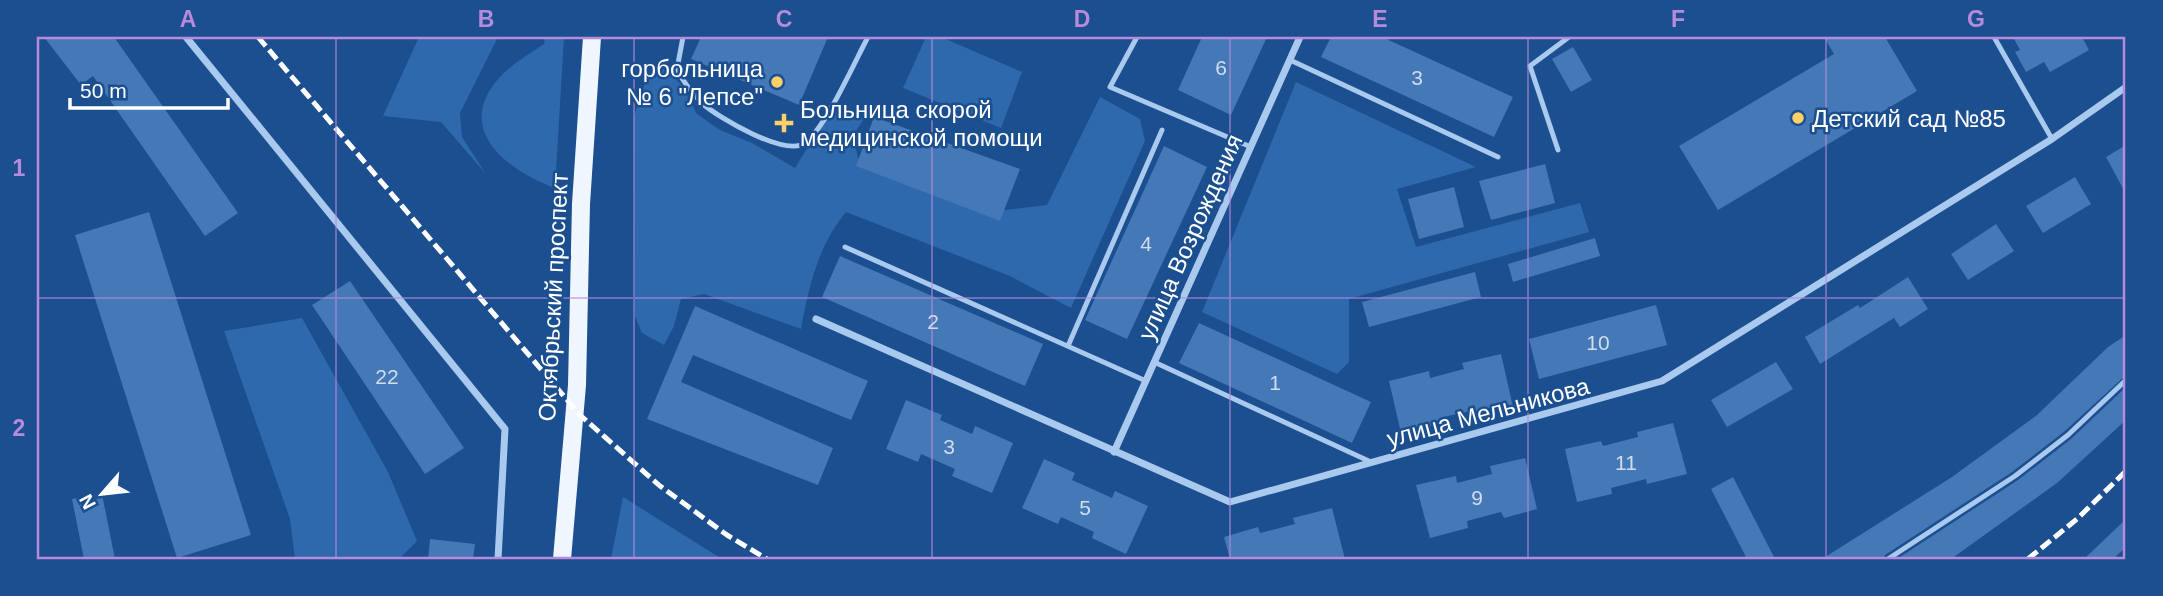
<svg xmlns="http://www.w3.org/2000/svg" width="2163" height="596" viewBox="0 0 2163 596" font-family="Helvetica,sans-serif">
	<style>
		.green { fill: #2e69ad }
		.building { fill: #4478b7 }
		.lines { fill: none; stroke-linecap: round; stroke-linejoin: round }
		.lane { stroke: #a9c9ee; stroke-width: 5 }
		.street { stroke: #a9c9ee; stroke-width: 7 }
		.primary { stroke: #f0f6ff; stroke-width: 18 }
		.rail { stroke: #fff; stroke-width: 5; stroke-dasharray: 12 5; stroke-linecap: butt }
		.grid { fill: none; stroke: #b68bdc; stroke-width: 2; stroke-opacity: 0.55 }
		.poi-dot { fill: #ffd166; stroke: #1b4f8f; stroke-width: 2.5 }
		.labels { text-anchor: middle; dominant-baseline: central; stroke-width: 5; stroke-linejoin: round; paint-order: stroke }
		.number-label { font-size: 21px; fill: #d0dded }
		.poi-label { font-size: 24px; fill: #fff; stroke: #1b4f8f; text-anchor: start }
		.street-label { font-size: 24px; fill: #fff; stroke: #1b4f8f }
		.neatline { fill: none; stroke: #b68bdc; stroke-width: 2.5 }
		.grid-label { font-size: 23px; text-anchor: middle; font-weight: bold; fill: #b68bdc }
	</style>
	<rect width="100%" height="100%" fill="#1b4f8f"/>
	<path class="green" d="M 419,37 L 498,37 L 460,113 L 462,137 L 486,174 L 441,122 L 383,116 Z
		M 545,37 L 564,37 L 555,188 C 508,171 452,129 500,77 C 512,64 529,54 544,44 Z
		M 926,37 L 941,37 L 1022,72 L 1001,128 L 903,88 Z
		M 666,68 L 682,86 L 697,114 L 720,130 L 752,143 L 795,168 L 830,111 L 864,119 L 853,135 L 858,158 L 989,212 L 1047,205 L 1100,97 L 1140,119 L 1145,141 L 1071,308 L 1010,276 L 846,212 C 818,246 809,286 801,329 L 704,294 L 681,299 L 674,326 L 664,345 L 642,333 L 635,316 L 634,116 L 647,77 Z
		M 1296,82 L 1476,167 L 1397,189 L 1416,247 L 1580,203 L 1589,232 L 1349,299 L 1349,362 L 1337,374 L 1202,312 Z
		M 302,318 L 388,472 L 417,541 L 399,559 L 295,559 L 290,519 L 224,331 Z
		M 623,497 L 722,559 L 611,559 Z"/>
	<path class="building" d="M 44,37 L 114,37 L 238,213 L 205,236 L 93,76 L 81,85 Z
		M 701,37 L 828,37 L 799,105 L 691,59 Z
		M 1202,37 L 1267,37 L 1231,115 L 1178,90 Z
		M 1331,37 L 1382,37 L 1513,97 L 1494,137 L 1321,57 Z
		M 1824,37 L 1885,37 L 1917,91 L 1718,210 L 1679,146 L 1834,54 Z
		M 2013,37 L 2082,37 L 2089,50 L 2050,72 L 2044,62 L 2026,72 L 2015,52 L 2020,50 Z
		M 1573,47 L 1592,80 L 1571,92 L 1552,59 Z
		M 874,117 L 1020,169 L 1000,221 L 856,166 Z
		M 2126,145 L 2126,194 L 2106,157 Z
		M 1164,146 L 1207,167 L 1127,339 L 1085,320 Z
		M 1545,164 L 1555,203 L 1491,220 L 1479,181 Z
		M 2075,177 L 2091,204 L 2043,233 L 2026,206 Z
		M 1454,187 L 1464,227 L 1419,239 L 1408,199 Z
		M 149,212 L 251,535 L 177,558 L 75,235 Z
		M 1996,224 L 2014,251 L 1968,280 L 1951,254 Z
		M 1595,238 L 1600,256 L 1513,282 L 1508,264 Z
		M 840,256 L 1043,344 L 1025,386 L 822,297 Z
		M 1475,272 L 1481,297 L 1369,327 L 1362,302 Z
		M 1908,277 L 1928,309 L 1900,327 L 1894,318 L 1820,364 L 1805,337 L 1858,305 L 1860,308 Z
		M 350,281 L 464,448 L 425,474 L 312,305 Z
		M 1656,305 L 1667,345 L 1539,379 L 1529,339 Z
		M 695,306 L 868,381 L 851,420 L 693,355 L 681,382 L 833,448 L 818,485 L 647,419 Z
		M 1199,323 L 1371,402 L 1352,443 L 1179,363 Z
		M 2126,335 L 2126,375 L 2065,431 L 2012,472 L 1885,555 L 1883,559 L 1822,559 L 1952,477 L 2037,415 L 2108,347 Z
		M 1501,354 L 1513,407 L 1476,416 L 1475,410 L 1439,418 L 1441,424 L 1401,433 L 1389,381 L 1429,371 L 1430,378 L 1464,369 L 1462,363 Z
		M 1776,362 L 1793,389 L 1727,427 L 1711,400 Z
		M 2126,387 L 2126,420 L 2057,483 L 1951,559 L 1897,559 L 2018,480 L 2071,439 Z
		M 906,400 L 942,415 L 940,420 L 972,434 L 975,426 L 1013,443 L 992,493 L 952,476 L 955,469 L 921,454 L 918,462 L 886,449 Z
		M 1673,423 L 1687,474 L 1647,484 L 1646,479 L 1611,488 L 1612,494 L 1577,502 L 1565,449 L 1601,441 L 1603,446 L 1638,437 L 1637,432 Z
		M 1525,458 L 1537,509 L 1504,518 L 1501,512 L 1467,521 L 1468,528 L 1430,538 L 1416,485 L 1456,476 L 1457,483 L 1492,474 L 1490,466 Z
		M 1044,459 L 1075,473 L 1072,480 L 1112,498 L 1115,491 L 1148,506 L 1126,554 L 1092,538 L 1094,532 L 1061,517 L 1058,524 L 1022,508 Z
		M 1733,477 L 1775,559 L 1747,559 L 1711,489 Z
		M 102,494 L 115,559 L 84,559 L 72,499 Z
		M 1332,508 L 1345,559 L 1230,559 L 1224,537 L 1258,527 L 1260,533 L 1295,524 L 1293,518 Z
		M 2126,519 L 2126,547 L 2113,559 L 2084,559 Z
		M 430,539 L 475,544 L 473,559 L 428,559 Z"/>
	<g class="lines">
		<path class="lane" d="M 683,37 L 677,69 C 683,82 693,94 703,104 C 719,118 785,157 805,143 C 826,127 854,63 868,37
			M 1137,37 L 1110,87 L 1251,147
			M 1994,37 L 2052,139
			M 1290,60 L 1498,157
			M 1558,150 L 1530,66 L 1569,37
			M 845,247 L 1146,381
			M 1068,346 L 1162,130
			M 1154,362 L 1371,462
			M 1888,559 L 2015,476 L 2068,435 L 2126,380"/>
		<path class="street" d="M 186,37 L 505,429 L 498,559
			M 816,319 L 1230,502 L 1662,381 L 2052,139 L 2126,87
			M 1114,452 L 1300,37"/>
		<path class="primary" d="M 562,559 L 577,385 L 581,204 L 592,37"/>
		<path class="rail" d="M 258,37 L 580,415 L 660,486 L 727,535 L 767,559
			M 2028,559 L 2077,519 L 2126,471"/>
	</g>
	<path class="grid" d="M 336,37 L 336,559M 634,37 L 634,559M 932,37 L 932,559M 1230,37 L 1230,559M 1528,37 L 1528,559M 1826,37 L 1826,559M 37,298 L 2126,298"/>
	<g class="poi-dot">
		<circle cx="777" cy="82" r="7"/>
		<circle cx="1798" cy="118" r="7"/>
		<path d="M780.5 112.5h7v7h7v7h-7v7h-7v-7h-7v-7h7z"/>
	</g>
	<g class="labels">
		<g class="number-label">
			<text x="1221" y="67">6</text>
			<text x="1417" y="77">3</text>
			<text x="1146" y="243">4</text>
			<text x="933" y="321">2</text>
			<text x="1598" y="342">10</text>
			<text x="387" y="376">22</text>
			<text x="1275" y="382">1</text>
			<text x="949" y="446">3</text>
			<text x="1626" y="462">11</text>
			<text x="1477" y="497">9</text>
			<text x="1085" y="507">5</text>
		</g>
		<g class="poi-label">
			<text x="763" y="68" text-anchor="end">горбольница<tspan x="763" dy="28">№ 6 "Лепсе"</tspan></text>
			<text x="800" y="109">Больница скорой<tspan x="800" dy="28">медицинской помощи</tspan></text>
			<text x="1812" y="118">Детский сад №85</text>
		</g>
		<g class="street-label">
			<text transform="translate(1190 237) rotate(-66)">улица Возрождения</text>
			<text transform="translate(553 297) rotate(-87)">Октябрьский проспект</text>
			<text transform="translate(1488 412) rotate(-15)">улица Мельникова</text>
		</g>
	</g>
	<rect width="2163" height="596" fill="none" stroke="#1b4f8f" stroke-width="77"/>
	<g transform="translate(102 494) rotate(242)" stroke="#1b4f8f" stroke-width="5" paint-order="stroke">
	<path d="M0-5L12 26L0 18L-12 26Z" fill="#ffffff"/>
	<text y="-10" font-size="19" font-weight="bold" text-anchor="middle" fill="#ffffff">N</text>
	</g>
	<path d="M70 98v10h158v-10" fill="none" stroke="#ffffff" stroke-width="3.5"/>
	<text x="80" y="98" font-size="21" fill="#ffffff" stroke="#1b4f8f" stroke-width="5" paint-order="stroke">50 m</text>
	<rect x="38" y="38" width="2086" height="520" class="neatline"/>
	<g class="grid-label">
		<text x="188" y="27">A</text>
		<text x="486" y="27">B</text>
		<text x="784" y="27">C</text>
		<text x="1082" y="27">D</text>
		<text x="1380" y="27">E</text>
		<text x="1678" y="27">F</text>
		<text x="1976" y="27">G</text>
		<text x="19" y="176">1</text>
		<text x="19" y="436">2</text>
	</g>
</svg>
